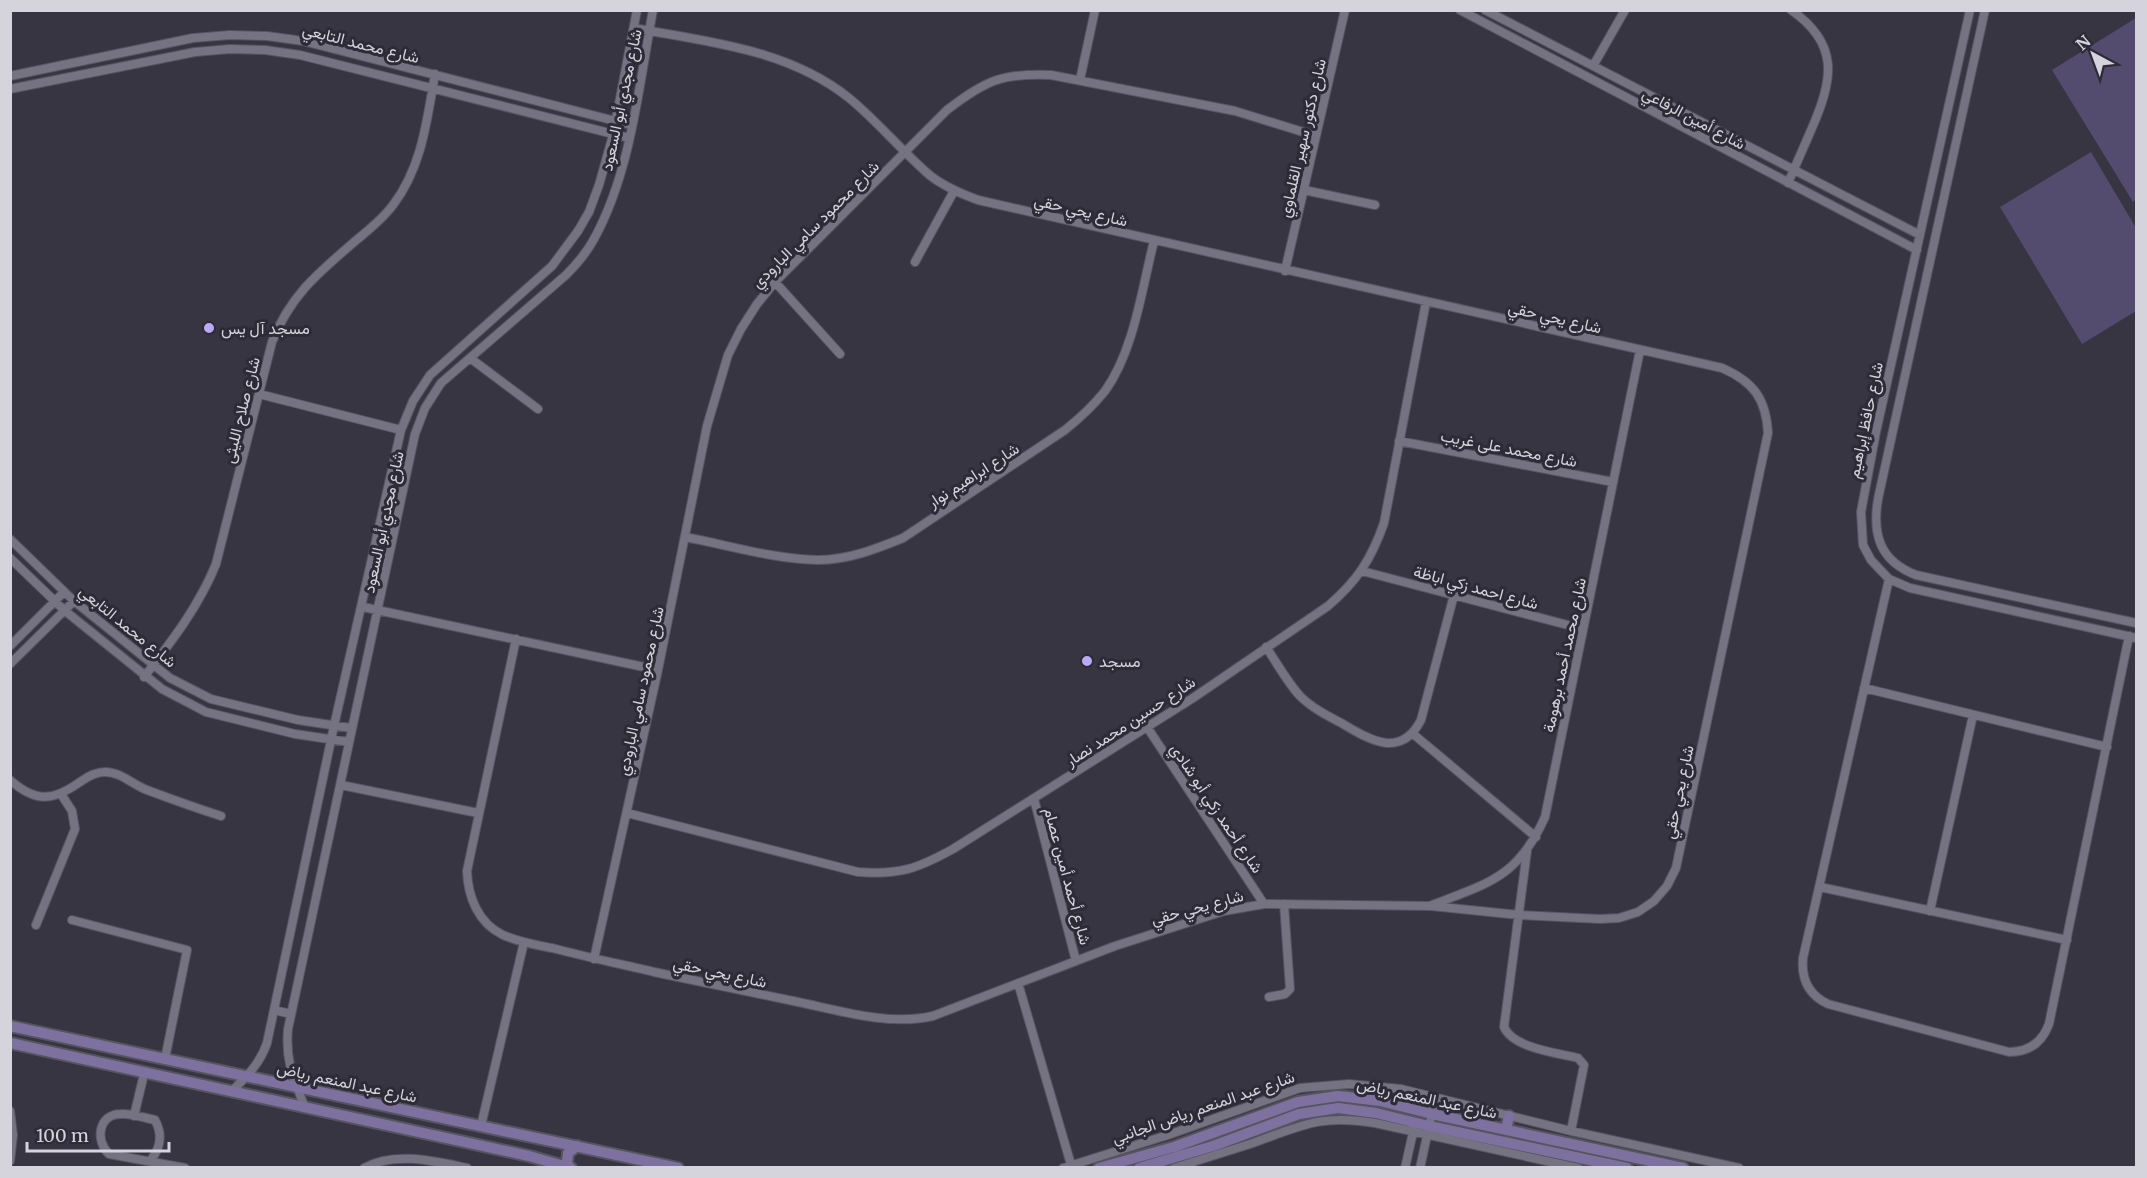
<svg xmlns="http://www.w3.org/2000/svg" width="2147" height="1178" viewBox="0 0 2147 1178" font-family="Merriweather,Vazirmatn,serif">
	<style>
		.green { fill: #544c6f }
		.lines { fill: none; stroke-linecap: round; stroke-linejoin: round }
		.street-casing { stroke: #56545f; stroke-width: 10 }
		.secondary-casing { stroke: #56545f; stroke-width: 14 }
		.street { stroke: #757282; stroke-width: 8 }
		.secondary { stroke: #7d729f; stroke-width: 10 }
		.poi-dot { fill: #baaaf6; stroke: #2e2b38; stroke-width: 2 }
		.labels { text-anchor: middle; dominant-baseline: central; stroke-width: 6; stroke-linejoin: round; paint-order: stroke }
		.street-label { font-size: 16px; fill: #d5d4dd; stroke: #2e2b38 }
		.poi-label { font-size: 16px; fill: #d5d4dd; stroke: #2e2b38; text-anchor: start }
	</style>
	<rect width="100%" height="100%" fill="#383543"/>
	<path class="green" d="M 2136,18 L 2136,199 L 2133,202 L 2052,70 Z
		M 2091,152 L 2136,228 L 2136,311 L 2082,344 L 2000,207 Z"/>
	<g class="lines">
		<defs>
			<path id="street" d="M 1460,10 L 1917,250
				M 1485,10 L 1920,235
				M 1970,10 L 1876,432 L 1861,512 L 1863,545 L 1871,560 L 1889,579 L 1910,588 L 2136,638
				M 1985,10 L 1878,499 C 1872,535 1880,561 1916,575 L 2136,623
				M 1593,66 L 1625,10
				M 10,76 L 193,38 L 230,35 L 267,36 L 303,41 L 631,125
				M 1080,80 L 1095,10
				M 10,89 L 195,52 L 230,49 L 265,50 L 300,55 L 629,138
				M 1788,183 C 1796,165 1804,146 1812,128 C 1833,79 1840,44 1791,10
				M 1304,190 L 1375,205
				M 915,262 L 954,191
				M 1285,271 L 1345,10
				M 775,282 L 840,354
				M 470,358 L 538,409
				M 259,394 L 401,430
				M 1399,441 L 1613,482
				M 685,537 C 728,545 773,559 818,560 C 848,560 876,549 903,538 L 1065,430 C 1080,418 1093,406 1105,391 C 1134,351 1142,288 1154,241
				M 10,539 L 74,601 L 170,678 L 211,699 L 298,720 L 351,728
				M 10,558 L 64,610 L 162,689 L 206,712 L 295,734 L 349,742
				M 1362,571 L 1583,629
				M 1889,579 L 1803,958 C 1801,979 1809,995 1828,1004 L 2009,1052 C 2028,1052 2042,1043 2049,1024 L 2129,636
				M 363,607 L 658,670
				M 516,639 L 467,871 C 468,897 478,923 503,935 C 518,942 536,945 552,948 C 586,957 620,964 654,972 C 702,982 750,992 798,1002 C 841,1011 889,1026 933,1016 L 1115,946 L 1224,911 L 1264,904 L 1431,906 L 1519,915 L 1600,919 L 1619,918 L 1638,912 L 1654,901 L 1667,886 L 1676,868 L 1768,433 C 1766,399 1754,382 1722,368 L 978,200 C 959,193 940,185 926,172 C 899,148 877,121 849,98 C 788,49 708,42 634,28
				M 10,646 L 64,592
				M 1266,647 C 1277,663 1287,682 1300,696 C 1312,708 1328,716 1343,724 C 1370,740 1401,759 1421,720 L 1454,595
				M 10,664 L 74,601
				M 144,677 C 172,641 199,606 216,564 L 272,342 C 290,296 317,274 353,243 C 367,231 382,220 393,205 C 422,167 427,120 435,74
				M 1864,688 L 2107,747
				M 1147,727 L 1264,904
				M 1412,733 L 1536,837
				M 10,780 C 36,803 53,801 80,782 C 87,777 95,772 105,772 C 121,772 133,785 147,790 C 171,799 196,808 221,816
				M 341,785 L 478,813
				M 1034,799 L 1076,961
				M 627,813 L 858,872 C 899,875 917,869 953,849 L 1193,698 L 1328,606 C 1357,581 1371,560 1384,523 L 1426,302
				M 1527,851 L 1504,1027 C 1513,1048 1557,1053 1578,1058 L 1584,1065 L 1571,1131
				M 1820,887 L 2067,940
				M 1432,905 C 1489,883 1518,877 1545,817 L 1640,350
				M 1930,911 L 1973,715
				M 72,920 L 187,950 L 165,1059
				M 36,925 L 75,829 L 72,811 L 61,794
				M 594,959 L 658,670 L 707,426 L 728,355 L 741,329 L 757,304 L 775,282 L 947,110 C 986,80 1002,73 1051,75 L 1235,111 L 1316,136
				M 1018,983 L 1072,1168
				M 1269,997 L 1285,994 L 1290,989 L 1284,904
				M 274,1010 L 291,1014
				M 231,1092 C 246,1077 260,1064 267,1043 L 334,726 L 401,430 L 413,401 L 430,375 L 552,266 L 578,231 L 589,212 L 599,185 L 613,135 L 637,10
				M 305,1108 C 294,1079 285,1061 288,1029 L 415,434 L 425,408 L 441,383 L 566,275 C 577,264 587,252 594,239 C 631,172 639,85 653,10
				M 10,1111 L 13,1135 L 10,1161
				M 134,1116 L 144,1074
				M 481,1126 L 524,942
				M 150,1161 C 161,1148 163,1135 155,1120 C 144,1118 132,1113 121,1114 C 98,1114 95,1141 109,1154 L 185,1168
				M 364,1168 C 394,1151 434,1161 467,1168
				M 1063,1168 L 1168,1135 L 1300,1088 L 1349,1084 L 1401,1089 L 1571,1131 L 1739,1168
				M 1174,1168 C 1199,1160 1225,1152 1250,1144 C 1301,1126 1318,1114 1375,1123 L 1578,1168
				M 1405,1168 L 1414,1128
				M 1420,1168 L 1435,1099"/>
			<path id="secondary" d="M 10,1026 L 678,1168
				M 10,1043 L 529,1156 L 571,1168
				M 1506,1130 L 1509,1116
				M 569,1167 L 567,1163 L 568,1153 L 577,1146
				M 1099,1168 L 1174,1147 L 1298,1102 L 1338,1096 L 1380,1101 L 1432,1114 L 1683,1168
				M 1139,1168 L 1213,1146 L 1299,1114 L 1338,1108 L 1376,1113 L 1429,1126 L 1627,1168"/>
		</defs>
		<use href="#street" class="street-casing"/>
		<use href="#secondary" class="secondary-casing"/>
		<use href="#street" class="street"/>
		<use href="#secondary" class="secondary"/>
	</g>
	<g class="poi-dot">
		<circle cx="209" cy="328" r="6"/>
		<circle cx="1087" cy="661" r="6"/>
	</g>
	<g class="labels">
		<g class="street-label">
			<text transform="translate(361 43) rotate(14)">شارع محمد التابعي</text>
			<text transform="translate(621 100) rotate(-78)">شارع مجدي أبو السعود</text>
			<text transform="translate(1694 118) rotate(28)">شارع أمين الرفاعي</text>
			<text transform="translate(1302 138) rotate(-77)">شارع دكتور سهير القلماوي</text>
			<text transform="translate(1081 210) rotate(13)">شارع يحي حقي</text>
			<text transform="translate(815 224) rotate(-45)">شارع محمود سامي البارودي</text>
			<text transform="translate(1555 317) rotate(13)">شارع يحي حقي</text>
			<text transform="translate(241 410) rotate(-76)">شارع صلاح الليثى</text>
			<text transform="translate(1865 420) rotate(-78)">شارع حافظ إبراهيم</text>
			<text transform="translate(1509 448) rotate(11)">شارع محمد على غريب</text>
			<text transform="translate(973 475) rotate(-33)">شارع ابراهيم نوار</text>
			<text transform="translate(383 522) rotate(-78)">شارع مجدي أبو السعود</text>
			<text transform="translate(1476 587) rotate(15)">شارع احمد زكي اباظة</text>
			<text transform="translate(128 626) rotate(39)">شارع محمد التابعي</text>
			<text transform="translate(1564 655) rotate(-78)">شارع محمد أحمد برهومة</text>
			<text transform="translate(640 691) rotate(-78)">شارع محمود سامي البارودي</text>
			<text transform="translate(1130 721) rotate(-33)">شارع حسين محمد نصار</text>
			<text transform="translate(1678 792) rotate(-78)">شارع يحي حقي</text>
			<text transform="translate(1217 808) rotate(56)">شارع أحمد زكي أبو شادي</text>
			<text transform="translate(1068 876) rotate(75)">شارع أحمد أمين عصام</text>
			<text transform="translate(1197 907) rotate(-15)">شارع يحي حقي</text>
			<text transform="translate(720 972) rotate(12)">شارع يحي حقي</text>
			<text transform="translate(347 1082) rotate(12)">شارع عبد المنعم رياض</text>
			<text transform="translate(1427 1098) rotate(12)">شارع عبد المنعم رياض</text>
			<text transform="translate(1203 1107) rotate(-19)">شارع عبد المنعم رياض الجانبي</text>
		</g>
		<g class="poi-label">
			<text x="221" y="328">مسجد آل يس</text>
			<text x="1099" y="661">مسجد</text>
		</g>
	</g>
	<rect width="2147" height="1178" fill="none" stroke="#d5d4dd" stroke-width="24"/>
	<g transform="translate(2093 54) rotate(319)" stroke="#2e2b38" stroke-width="4.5" paint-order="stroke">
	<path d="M0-4.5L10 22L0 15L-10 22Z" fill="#d5d4dd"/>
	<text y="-9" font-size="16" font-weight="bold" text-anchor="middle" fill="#d5d4dd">N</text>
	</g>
	<path d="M27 1142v9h142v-9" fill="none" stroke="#d5d4dd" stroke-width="3"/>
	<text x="36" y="1142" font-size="18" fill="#d5d4dd" stroke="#2e2b38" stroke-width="4.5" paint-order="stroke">100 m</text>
</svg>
